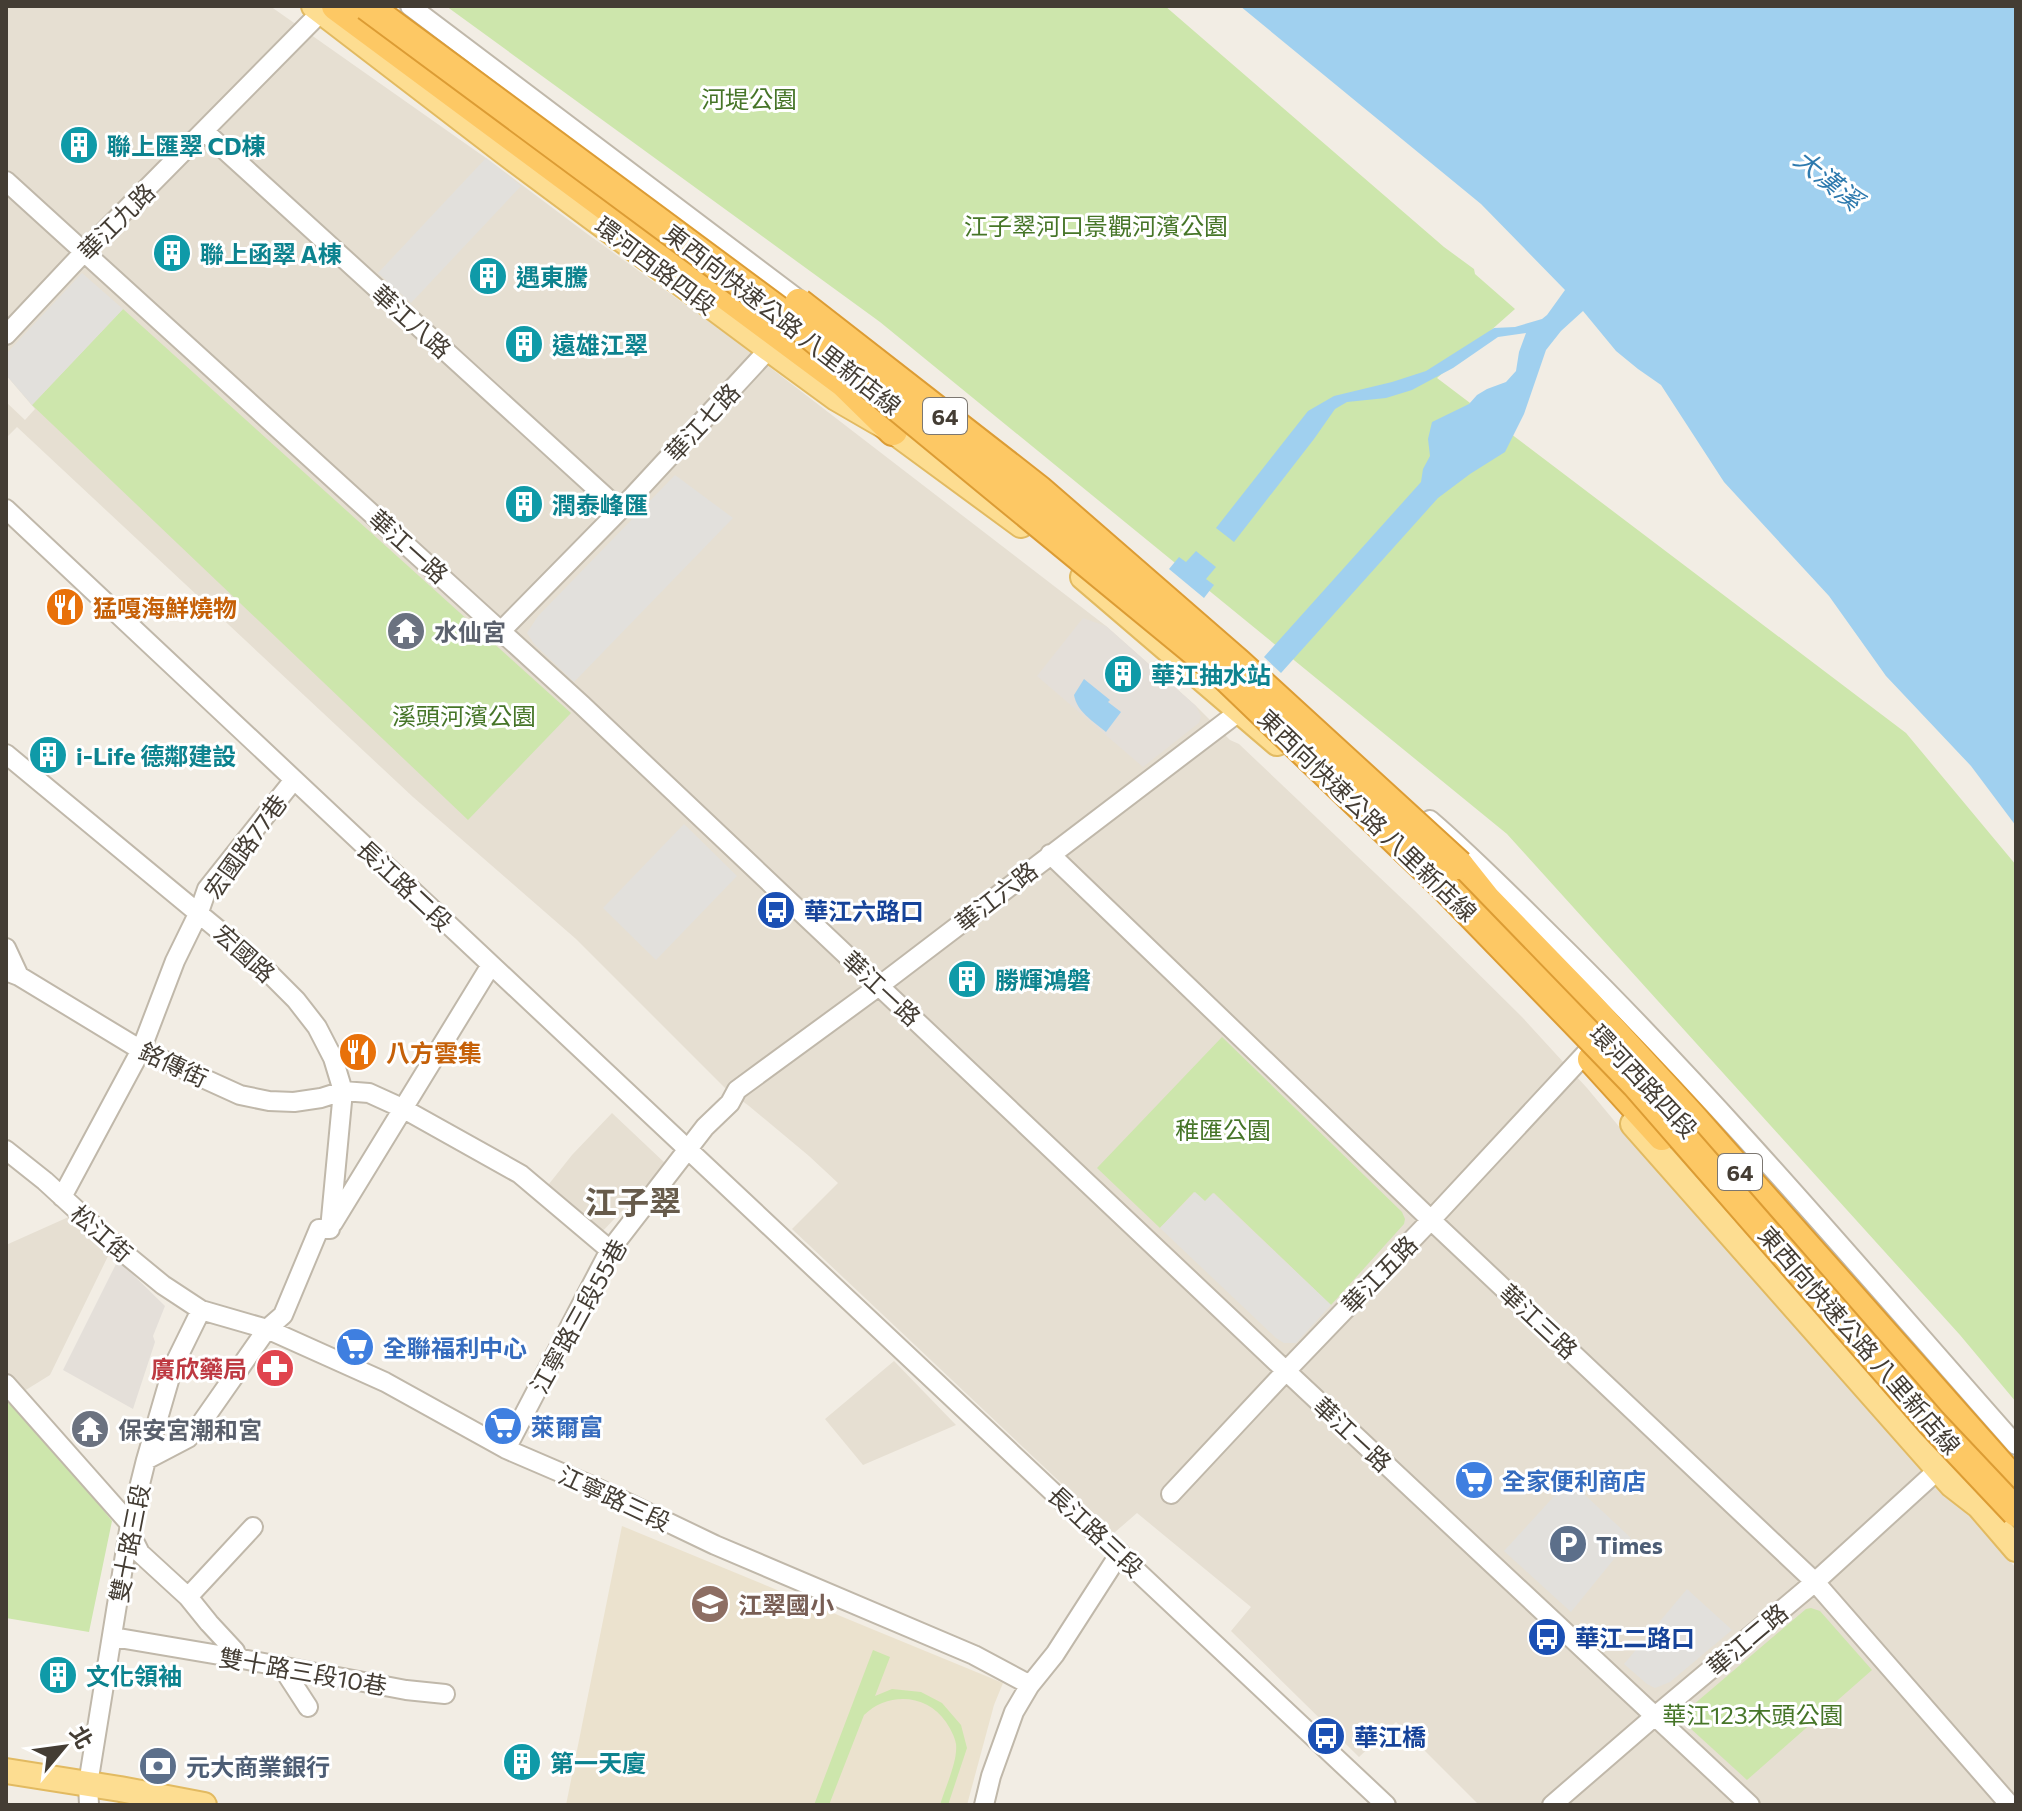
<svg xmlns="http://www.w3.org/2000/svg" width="2022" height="1811" viewBox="0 0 2022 1811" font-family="Commissioner,'Noto Sans TC',sans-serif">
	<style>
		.residential { fill: #e6dfd2 }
		.industrial { fill: #e4dfd9 }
		.education { fill: #ebe2ce }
		.green { fill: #cde6ac }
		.parking { fill: #e2e0dc }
		.water { fill: #a0d0ef }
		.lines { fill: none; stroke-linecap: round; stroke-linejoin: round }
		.minor-casing { stroke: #c0b8aa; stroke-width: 22 }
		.major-casing { stroke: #e2ba61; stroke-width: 28 }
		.highway-casing { stroke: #dc9c34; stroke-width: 32 }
		.minor { stroke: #fff; stroke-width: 18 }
		.major { stroke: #fddd91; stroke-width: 24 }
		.highway { stroke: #fdc864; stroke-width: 28 }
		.highway-bridge-casing { stroke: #dc9c34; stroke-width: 32; stroke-linecap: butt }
		.highway-bridge { stroke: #fdc864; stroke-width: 28 }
		.labels { text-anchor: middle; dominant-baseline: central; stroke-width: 6; stroke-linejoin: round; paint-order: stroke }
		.shield { fill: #fff; stroke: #7c7771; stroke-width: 2 }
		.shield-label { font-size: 22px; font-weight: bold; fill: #443d34 }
		.park-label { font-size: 24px; fill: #467528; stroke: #fff }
		.culture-label { font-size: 24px; font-weight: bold; fill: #0d838f; stroke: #fff; text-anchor: start }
		.street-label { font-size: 24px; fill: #443d34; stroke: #fff }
		.food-label { font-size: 24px; font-weight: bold; fill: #c56008; stroke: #fff; text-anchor: start }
		.worship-label { font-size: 24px; font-weight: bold; fill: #5b616d; stroke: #fff; text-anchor: start }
		.transit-label { font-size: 24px; font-weight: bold; fill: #164399; stroke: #fff; text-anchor: start }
		.shop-label { font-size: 24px; font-weight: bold; fill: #366cbe; stroke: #fff; text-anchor: start }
		.health-label { font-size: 24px; font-weight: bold; fill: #be3a42; stroke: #fff; text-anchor: end }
		.service-label { font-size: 24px; font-weight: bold; fill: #4e5e75; stroke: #fff; text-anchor: start }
		.education-label { font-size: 24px; font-weight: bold; fill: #785e54; stroke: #fff; text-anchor: start }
		.water-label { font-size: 26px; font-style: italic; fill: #2e7aae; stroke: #fff }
		.district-label { font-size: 32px; font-weight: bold; fill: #675b4b; stroke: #fff }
	</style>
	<rect width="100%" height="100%" fill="#f2ede4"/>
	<path class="residential" d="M 6,6 L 270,6 L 486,158 L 586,233 L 737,342 L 1106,626 L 1196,706 L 1230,740 L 1239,744 L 1414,910 L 1522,1017 L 1587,1088 L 1631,1141 L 1798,1331 L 1919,1460 L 2016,1568 L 2016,1805 L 1479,1805 L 1396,1722 L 1359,1757 L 1231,1631 L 1251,1607 L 1137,1513 L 1114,1533 L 792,1229 L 838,1183 L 809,1156 L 749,1106 L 726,1089 L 576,939 L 413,797 L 17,427 L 6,438 L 6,402 L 25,420 L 35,409 L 6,375 Z
		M 612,1113 L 666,1164 L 601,1233 L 545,1189 L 572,1155 Z
		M 73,1215 L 111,1250 L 50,1375 L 21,1393 L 6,1374 L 6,1245 Z
		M 894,1361 L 956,1425 L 863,1465 L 825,1419 Z"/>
	<path class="industrial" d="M 1083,618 L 1106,626 L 1196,706 L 1201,716 L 1199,723 L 1143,767 L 1037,676 Z
		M 118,1260 L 165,1306 L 153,1336 L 155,1342 L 133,1409 L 63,1370 Z"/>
	<path class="education" d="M 622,1526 L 1003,1683 L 994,1705 L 967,1805 L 566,1805 Z"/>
	<path class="green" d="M 446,6 L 1165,6 L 1444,247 L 1474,269 L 1475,274 L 1515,309 L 1437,378 L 1906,733 L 2016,865 L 2016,1402 L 1960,1335 L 1507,834 L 880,322 Z
		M 123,309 L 571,713 L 468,820 L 32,405 Z
		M 1222,1037 L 1402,1212 L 1405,1219 L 1404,1224 L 1331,1305 L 1214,1193 L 1205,1202 L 1194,1192 L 1160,1228 L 1097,1168 Z
		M 6,1398 L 74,1473 L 112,1521 L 89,1632 L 6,1618 Z
		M 1811,1608 L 1820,1611 L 1872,1670 L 1747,1780 L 1690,1728 L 1685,1716 L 1686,1711 L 1806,1609 Z
		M 873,1650 L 890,1657 L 875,1696 L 892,1689 L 921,1692 L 942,1703 L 961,1725 L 967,1748 L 948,1805 L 940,1805 C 945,1788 958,1761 956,1744 C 955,1737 950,1728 946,1722 C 927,1693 887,1692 864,1715 L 829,1805 L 814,1805 Z"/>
	<path class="parking" d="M 486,158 L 521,186 L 411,303 L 378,273 Z
		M 82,273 L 123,309 L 32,405 L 6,375 L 6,354 Z
		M 675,475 L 733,518 L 574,682 L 534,644 L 527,633 L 538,616 Z
		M 684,824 L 737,876 L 656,960 L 603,908 Z
		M 1195,1192 L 1205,1201 L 1213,1193 L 1331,1305 L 1296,1343 L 1284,1343 L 1276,1338 L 1160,1228 Z
		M 1569,1480 L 1631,1538 L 1571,1612 L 1504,1551 Z
		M 1687,1589 L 1732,1630 L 1670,1682 L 1655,1688 L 1647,1684 L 1624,1664 Z"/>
	<path class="water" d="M 1240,6 L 2016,6 L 2016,826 L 1971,766 L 1886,676 L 1829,596 L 1724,482 L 1661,385 L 1638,369 L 1616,351 L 1583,311 L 1561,331 L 1546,350 L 1524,414 L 1505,452 L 1470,474 L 1438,498 L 1281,673 L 1264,657 L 1421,482 L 1423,469 L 1430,456 L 1428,439 L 1432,422 L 1469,404 L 1477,395 L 1487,389 L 1506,382 L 1516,371 L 1519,352 L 1526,333 L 1498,337 L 1453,368 L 1412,390 L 1386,398 L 1347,402 L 1335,409 L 1314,439 L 1234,542 L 1216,528 L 1308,411 L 1334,396 L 1392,382 L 1426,371 L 1494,328 L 1515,327 L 1542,319 L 1547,315 L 1565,290 L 1481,204 Z
		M 1196,551 L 1216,567 L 1206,579 L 1214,585 L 1204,598 L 1169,569 L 1179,557 L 1186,562 Z
		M 1084,679 L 1110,700 L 1108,702 L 1121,712 L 1106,732 C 1093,721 1077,712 1074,695 Z"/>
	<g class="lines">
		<defs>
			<path id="minor" d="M 410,6 L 807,306
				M 204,131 L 620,510
				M 6,181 L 582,705 L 1286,1371 L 1750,1805
				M 6,335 L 85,251 L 327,6
				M 6,509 C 464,943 928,1371 1386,1805
				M 501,631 L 620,510 L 769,349
				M 6,754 L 261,965 L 296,1000 L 317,1027 L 333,1058 L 343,1091 L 330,1229
				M 1430,820 C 1479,862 1524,909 1570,954 C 1727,1110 1870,1280 2016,1445
				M 1050,854 L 1431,1220 L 1815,1582 L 2010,1805
				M 6,948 L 19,976
				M 6,971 L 19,976 L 141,1050 L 240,1095 L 269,1101 L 294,1102 L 321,1098 L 343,1091 L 369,1093 L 402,1108 L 520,1174 L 610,1250
				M 6,1150 L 45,1181 L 118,1248 L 163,1285 L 201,1310 L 267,1329 L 385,1382 L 506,1449 L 592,1486 L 715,1545 L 974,1655 L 1030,1685
				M 62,1197 L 141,1050 L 175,961 L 199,912 L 207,889 L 293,781
				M 333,1223 L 491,965
				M 6,1384 L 130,1524
				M 506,1449 L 610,1250 L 705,1127 L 730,1103 L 737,1090 L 879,986 L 1240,711 L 1246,704
				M 146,1460 L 188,1438 L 202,1422 L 267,1329 L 283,1315 L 319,1229 L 330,1229
				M 1171,1494 L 1286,1371 L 1431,1220 L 1587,1052
				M 129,1531 L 140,1553 L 188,1597 L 209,1623 L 235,1651 L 237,1658
				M 188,1597 L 253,1527
				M 113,1637 L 237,1658 L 406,1690 L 445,1694
				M 282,1667 L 308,1707
				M 89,1805 L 88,1784 L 130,1524 L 146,1460 L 173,1367 L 201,1310
				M 984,1805 L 991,1776 L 1014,1712 L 1030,1685 L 1055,1654 L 1120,1553
				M 1552,1805 L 1655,1716 L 1815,1582 L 1939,1469"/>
			<path id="major" d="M 314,6 L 503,151 L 769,349 L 836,398 L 893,431 L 1021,525
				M 1083,577 L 1277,743
				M 1633,1124 L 1952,1485 L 1979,1506 L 2016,1549
				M 1940,1450 L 1962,1475 L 1979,1506
				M 6,1771 L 120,1789 L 204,1805"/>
			<path id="highway" d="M 336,6 L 844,383 L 893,431
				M 1459,865 L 1486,899 L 1587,1003 L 1690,1115 L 2016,1483
				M 1592,1059 L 1662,1136"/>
		</defs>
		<use href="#minor" class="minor-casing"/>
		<use href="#major" class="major-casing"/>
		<use href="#highway" class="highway-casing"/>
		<use href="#minor" class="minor"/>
		<use href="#major" class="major"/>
		<use href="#highway" class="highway"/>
		<defs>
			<path id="highway-bridge" d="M 367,6 L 803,329 L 1226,677 L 1446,888 L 1636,1084 L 1932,1423 L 2016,1512
				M 799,303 L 1039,490 L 1238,663 L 1459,865"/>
		</defs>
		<use href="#highway-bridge" class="highway-bridge-casing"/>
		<use href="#highway-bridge" class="highway-bridge"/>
	</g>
	<defs>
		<symbol id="building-disc" viewBox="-11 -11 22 22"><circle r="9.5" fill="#0f9aa8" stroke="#fff"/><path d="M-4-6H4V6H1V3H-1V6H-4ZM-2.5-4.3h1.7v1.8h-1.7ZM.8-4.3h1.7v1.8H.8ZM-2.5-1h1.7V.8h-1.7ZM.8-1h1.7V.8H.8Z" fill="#fff"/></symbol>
		<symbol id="restaurant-disc" viewBox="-11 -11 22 22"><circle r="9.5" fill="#e8710a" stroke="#fff"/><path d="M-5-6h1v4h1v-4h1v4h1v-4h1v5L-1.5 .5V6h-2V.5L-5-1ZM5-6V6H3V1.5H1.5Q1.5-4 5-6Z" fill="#fff"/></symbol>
		<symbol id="temple-disc" viewBox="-11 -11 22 22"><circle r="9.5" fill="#6b7280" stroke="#fff"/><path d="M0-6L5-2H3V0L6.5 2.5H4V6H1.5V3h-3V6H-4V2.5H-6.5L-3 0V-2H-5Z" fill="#fff"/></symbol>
		<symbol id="bus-disc" viewBox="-11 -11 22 22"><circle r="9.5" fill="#1a4fb4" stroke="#fff"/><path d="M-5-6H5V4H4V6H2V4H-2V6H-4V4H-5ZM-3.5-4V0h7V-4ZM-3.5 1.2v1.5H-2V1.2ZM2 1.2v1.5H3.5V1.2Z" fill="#fff"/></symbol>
		<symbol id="supermarket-disc" viewBox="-11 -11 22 22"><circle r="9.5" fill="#3f7fe0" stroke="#fff"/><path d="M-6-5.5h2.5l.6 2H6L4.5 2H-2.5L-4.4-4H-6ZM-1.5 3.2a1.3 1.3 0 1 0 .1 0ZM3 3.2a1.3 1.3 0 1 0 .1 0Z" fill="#fff"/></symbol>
		<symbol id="pharmacy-disc" viewBox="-11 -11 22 22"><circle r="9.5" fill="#e0444e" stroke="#fff"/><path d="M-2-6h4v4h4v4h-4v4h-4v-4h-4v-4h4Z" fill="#fff"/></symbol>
		<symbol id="parking-disc" viewBox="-11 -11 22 22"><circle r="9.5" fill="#5c6f8a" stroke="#fff"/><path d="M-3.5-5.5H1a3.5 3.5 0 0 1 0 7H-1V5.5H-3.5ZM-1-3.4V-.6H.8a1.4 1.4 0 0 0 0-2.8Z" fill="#fff"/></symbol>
		<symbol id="school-disc" viewBox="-11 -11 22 22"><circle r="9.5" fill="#8d6e63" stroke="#fff"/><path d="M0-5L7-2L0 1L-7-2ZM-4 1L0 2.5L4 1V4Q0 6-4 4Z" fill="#fff"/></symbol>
		<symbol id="bank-disc" viewBox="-11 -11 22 22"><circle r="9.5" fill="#5c6f8a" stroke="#fff"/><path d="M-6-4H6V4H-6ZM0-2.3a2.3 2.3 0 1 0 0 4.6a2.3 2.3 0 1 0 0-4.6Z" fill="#fff"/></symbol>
	</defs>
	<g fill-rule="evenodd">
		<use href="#building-disc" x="57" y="123" width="44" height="44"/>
		<use href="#building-disc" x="150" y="231" width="44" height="44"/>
		<use href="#building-disc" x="466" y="254" width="44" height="44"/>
		<use href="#building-disc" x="502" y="322" width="44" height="44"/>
		<use href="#building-disc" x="502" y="482" width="44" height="44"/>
		<use href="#restaurant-disc" x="43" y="585" width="44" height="44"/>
		<use href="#temple-disc" x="384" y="609" width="44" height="44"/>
		<use href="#building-disc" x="1101" y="652" width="44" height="44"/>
		<use href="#building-disc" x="26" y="733" width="44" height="44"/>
		<use href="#bus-disc" x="754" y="888" width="44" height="44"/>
		<use href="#building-disc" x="945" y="957" width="44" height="44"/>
		<use href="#restaurant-disc" x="336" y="1030" width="44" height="44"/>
		<use href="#supermarket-disc" x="333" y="1325" width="44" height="44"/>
		<use href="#pharmacy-disc" x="253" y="1346" width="44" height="44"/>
		<use href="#supermarket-disc" x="481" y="1404" width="44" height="44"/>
		<use href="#temple-disc" x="68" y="1407" width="44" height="44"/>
		<use href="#supermarket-disc" x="1452" y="1458" width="44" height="44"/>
		<use href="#parking-disc" x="1546" y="1522" width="44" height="44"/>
		<use href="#school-disc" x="688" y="1582" width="44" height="44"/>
		<use href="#bus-disc" x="1525" y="1615" width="44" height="44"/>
		<use href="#building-disc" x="36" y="1653" width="44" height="44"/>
		<use href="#bus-disc" x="1304" y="1714" width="44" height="44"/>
		<use href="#building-disc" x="500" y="1740" width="44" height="44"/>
		<use href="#bank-disc" x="136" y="1744" width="44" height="44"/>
	</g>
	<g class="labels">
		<g class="shield">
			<rect x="923" y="398" width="44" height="36" rx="6"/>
			<rect x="1718" y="1154" width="44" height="36" rx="6"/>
		</g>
		<g class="shield-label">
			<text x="945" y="416">64</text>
			<text x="1740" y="1172">64</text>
		</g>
		<g class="park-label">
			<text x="749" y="98">河堤公園</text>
			<text x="1096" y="225">江子翠河口景觀河濱公園</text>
			<text x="464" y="715">溪頭河濱公園</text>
			<text x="1223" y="1129">稚匯公園</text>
			<text x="1753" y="1714">華江123木頭公園</text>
		</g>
		<g class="culture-label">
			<text x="107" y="145">聯上匯翠 CD棟</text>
			<text x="200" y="253">聯上函翠 A棟</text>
			<text x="516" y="276">遇東騰</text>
			<text x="552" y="344">遠雄江翠</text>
			<text x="552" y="504">潤泰峰匯</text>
			<text x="1151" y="674">華江抽水站</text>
			<text x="76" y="755">i-Life 德鄰建設</text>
			<text x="995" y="979">勝輝鴻磐</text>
			<text x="86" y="1675">文化領袖</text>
			<text x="550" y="1762">第一天廈</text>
		</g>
		<g class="street-label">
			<text transform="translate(116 221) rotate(-45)">華江九路</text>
			<text transform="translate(656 265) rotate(37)">環河西路四段</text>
			<text transform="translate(783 319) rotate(38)">東西向快速公路 八里新店線</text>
			<text transform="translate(412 321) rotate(42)">華江八路</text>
			<text transform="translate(702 422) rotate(-47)">華江七路</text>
			<text transform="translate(409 546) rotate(42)">華江一路</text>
			<text transform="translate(1368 815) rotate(44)">東西向快速公路 八里新店線</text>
			<text transform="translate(245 846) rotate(-54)">宏國路77巷</text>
			<text transform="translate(405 885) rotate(43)">長江路二段</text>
			<text transform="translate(996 896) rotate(-38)">華江六路</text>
			<text transform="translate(245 953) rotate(42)">宏國路</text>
			<text transform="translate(882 988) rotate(43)">華江一路</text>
			<text transform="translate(174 1064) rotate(25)">銘傳街</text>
			<text transform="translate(1644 1081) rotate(47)">環河西路四段</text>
			<text transform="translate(102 1233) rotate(41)">松江街</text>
			<text transform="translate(1379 1274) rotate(-46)">華江五路</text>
			<text transform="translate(578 1316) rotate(-61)">江寧路三段55巷</text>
			<text transform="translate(1539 1321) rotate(43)">華江三路</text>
			<text transform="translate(1860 1340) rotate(49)">東西向快速公路 八里新店線</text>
			<text transform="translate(1353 1434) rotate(43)">華江一路</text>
			<text transform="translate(615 1498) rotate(25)">江寧路三段</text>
			<text transform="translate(1096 1531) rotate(43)">長江路三段</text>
			<text transform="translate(129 1543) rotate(-79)">雙十路三段</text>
			<text transform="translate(1747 1639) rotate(-40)">華江二路</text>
			<text transform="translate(303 1671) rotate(10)">雙十路三段10巷</text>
		</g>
		<g class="food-label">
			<text x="93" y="607">猛嘎海鮮燒物</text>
			<text x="386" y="1052">八方雲集</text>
		</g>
		<g class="worship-label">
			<text x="434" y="631">水仙宮</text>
			<text x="118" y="1429">保安宮潮和宮</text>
		</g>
		<g class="transit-label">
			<text x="804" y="910">華江六路口</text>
			<text x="1575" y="1637">華江二路口</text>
			<text x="1354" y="1736">華江橋</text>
		</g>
		<g class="shop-label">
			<text x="383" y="1347">全聯福利中心</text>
			<text x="531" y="1426">萊爾富</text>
			<text x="1502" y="1480">全家便利商店</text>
		</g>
		<g class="health-label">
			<text x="247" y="1368">廣欣藥局</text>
		</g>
		<g class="service-label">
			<text x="1596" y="1544">Times</text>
			<text x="186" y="1766">元大商業銀行</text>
		</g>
		<g class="education-label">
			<text x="738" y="1604">江翠國小</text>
		</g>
		<g class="water-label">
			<text transform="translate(1829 179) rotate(39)">大漢溪</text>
		</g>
		<g class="district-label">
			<text x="633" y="1201">江子翠</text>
		</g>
	</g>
	<rect width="2022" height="1811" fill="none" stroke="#443d34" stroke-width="16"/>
	<g transform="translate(64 1747) rotate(61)" stroke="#ffffff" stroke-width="6" paint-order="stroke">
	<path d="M0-6L14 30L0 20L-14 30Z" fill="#443d34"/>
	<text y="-12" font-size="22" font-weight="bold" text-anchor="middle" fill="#443d34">北</text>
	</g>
</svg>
